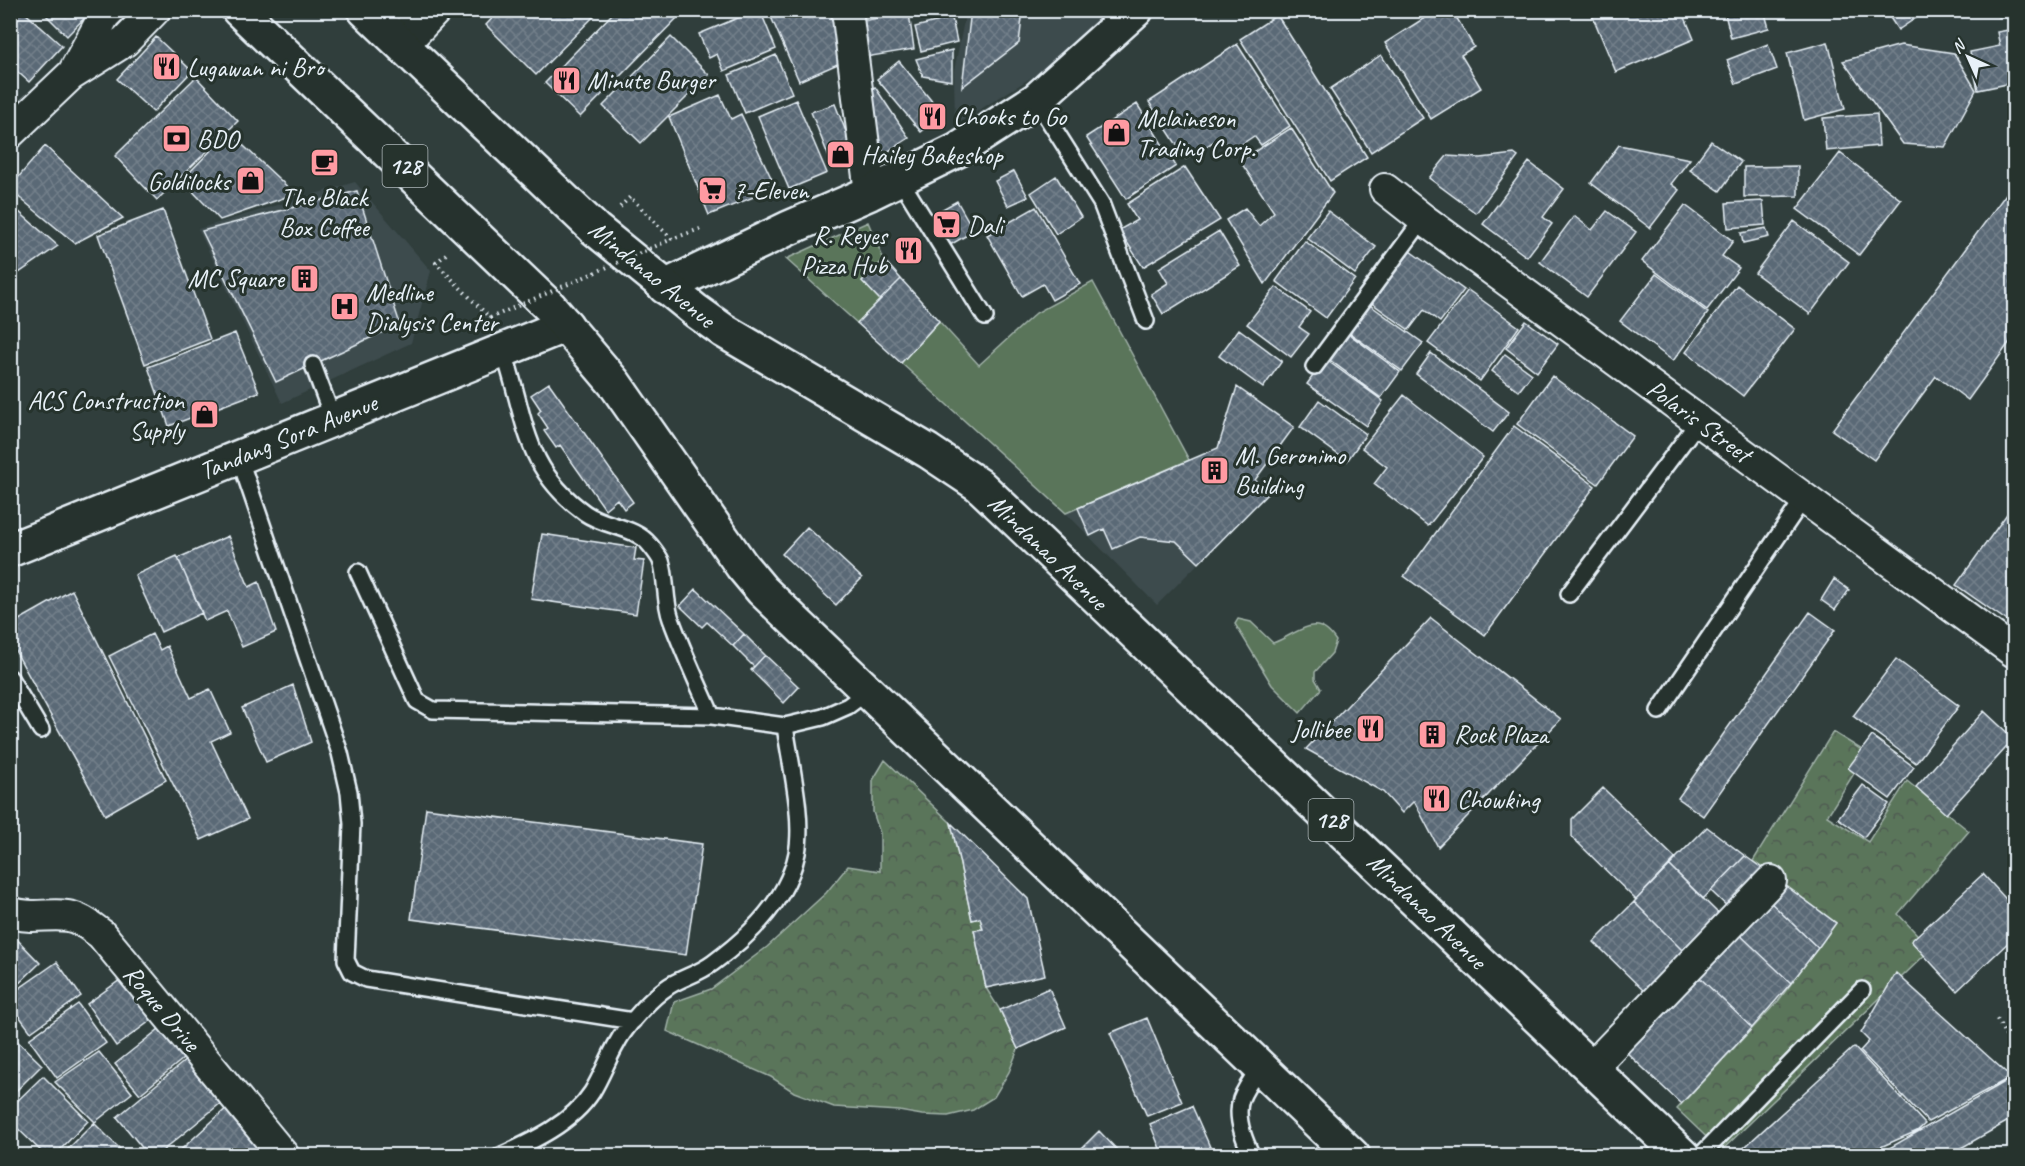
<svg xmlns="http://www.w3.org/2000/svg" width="2025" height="1166" viewBox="0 0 2025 1166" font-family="Caveat,sans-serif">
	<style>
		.built { fill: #3d4b4d }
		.green { fill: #5a745a; stroke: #a1b2a9; stroke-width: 1.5 }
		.forest { fill: url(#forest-crowns); stroke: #a1b2a9; stroke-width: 1.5 }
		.building { fill: url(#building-cross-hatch); stroke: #e8f1f8; stroke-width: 1.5 }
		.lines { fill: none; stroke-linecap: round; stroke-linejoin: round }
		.service-casing { stroke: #e8f1f8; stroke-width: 20 }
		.minor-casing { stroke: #e8f1f8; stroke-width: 34 }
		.secondary-casing { stroke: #e8f1f8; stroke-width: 38 }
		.primary-casing { stroke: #e8f1f8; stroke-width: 38 }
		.path { stroke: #e8f1f8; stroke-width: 4; stroke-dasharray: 1.5 4.5; stroke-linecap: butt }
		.service { stroke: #26332d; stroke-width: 15 }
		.minor { stroke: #26332d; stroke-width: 30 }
		.secondary { stroke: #26332d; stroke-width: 33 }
		.primary { stroke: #26332d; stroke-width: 33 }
		.path-bridge { stroke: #e8f1f8; stroke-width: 4; stroke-dasharray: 1.5 4.5; stroke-linecap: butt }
		.labels { text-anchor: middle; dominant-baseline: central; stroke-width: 6; stroke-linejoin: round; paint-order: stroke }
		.shield { fill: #26332d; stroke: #aeb8bb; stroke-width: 1.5 }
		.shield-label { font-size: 24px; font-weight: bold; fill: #e8f1f8 }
		.poi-label { font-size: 26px; fill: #e8f1f8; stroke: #26332d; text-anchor: start }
		.street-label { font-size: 26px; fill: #e8f1f8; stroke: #26332d }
	</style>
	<defs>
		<pattern id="forest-crowns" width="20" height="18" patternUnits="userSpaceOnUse" patternTransform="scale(1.5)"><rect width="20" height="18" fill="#5a745a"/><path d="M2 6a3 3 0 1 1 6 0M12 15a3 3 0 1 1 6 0" fill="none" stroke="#4f5c51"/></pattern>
		<pattern id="building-cross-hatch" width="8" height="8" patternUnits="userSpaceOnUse" patternTransform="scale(1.5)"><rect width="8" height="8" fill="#5a6976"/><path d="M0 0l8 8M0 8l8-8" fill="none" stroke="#727f8a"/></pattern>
	</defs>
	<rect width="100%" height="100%" fill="#303e3c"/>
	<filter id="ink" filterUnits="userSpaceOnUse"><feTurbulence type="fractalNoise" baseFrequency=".0167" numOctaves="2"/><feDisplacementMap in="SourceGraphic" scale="12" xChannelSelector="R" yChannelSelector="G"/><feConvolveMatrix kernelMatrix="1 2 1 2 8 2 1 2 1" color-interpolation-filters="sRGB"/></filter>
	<g filter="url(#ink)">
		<path class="built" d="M 966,11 L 1110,11 L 1045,69 L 955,125 L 954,71 Z
			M 355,182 L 431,271 L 411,343 L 282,403 L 198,229 Z
			M 1237,387 L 1294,427 L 1255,480 L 1270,491 L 1157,605 L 1066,513 L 1218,448 Z"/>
		<path class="green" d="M 868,222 L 884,260 L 862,281 L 880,300 L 857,323 L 786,259 Z
			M 1093,282 L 1189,460 L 1066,513 L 901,363 L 939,321 L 979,365 L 1036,313 Z
			M 1238,619 L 1251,622 L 1273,643 C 1298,634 1316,610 1336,641 L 1332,653 L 1315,672 L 1315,679 L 1321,689 L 1300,713 L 1272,685 L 1235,624 Z"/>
		<path class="forest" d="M 1833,732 L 1867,753 L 1827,816 L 1868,842 L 1907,781 L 1969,831 L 1898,914 L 1931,949 L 1721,1151 L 1677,1109 L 1779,1000 L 1836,923 L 1753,861 Z
			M 885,760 L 951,823 L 972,920 L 980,918 L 983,929 L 974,930 L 986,988 L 1000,1010 L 1018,1049 L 1009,1072 L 994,1097 L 973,1110 L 948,1116 L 922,1115 L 899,1111 L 834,1107 L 794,1092 L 771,1077 L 667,1031 L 674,1002 L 711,989 L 767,947 L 826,893 L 848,866 L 880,871 L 880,833 L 873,812 L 873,780 Z"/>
		<path class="building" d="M 10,10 L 22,10 L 62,46 L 29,82 L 10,65 Z
			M 41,10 L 92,10 L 67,36 Z
			M 500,10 L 600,10 L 536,75 L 486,25 Z
			M 616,10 L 675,10 L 680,15 L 580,117 L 545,83 Z
			M 757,10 L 760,10 L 776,49 L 724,71 L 717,54 L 709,58 L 699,34 Z
			M 768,10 L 838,10 L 840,63 L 799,81 Z
			M 929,10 L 963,10 L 963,13 L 931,18 Z
			M 971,10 L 1023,10 L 1019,43 L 962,87 Z
			M 1437,10 L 1452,10 L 1474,47 L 1461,55 L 1481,88 L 1431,119 L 1385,43 Z
			M 1590,10 L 1682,10 L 1694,39 L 1616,72 Z
			M 1724,10 L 1764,10 L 1769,28 L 1731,38 Z
			M 1885,10 L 1928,10 L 1898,30 Z
			M 1997,10 L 2014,10 L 2014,15 L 1999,17 Z
			M 909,13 L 914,49 L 860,58 L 854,22 Z
			M 1277,15 L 1367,157 L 1330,181 L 1240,39 Z
			M 952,18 L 957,42 L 921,51 L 915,27 Z
			M 2014,29 L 2014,97 L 2012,83 L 1978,90 L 1970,52 L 2000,46 L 1997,32 Z
			M 156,37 L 192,71 L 153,112 L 117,79 Z
			M 671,37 L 709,75 L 641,143 L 603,106 Z
			M 1828,42 L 1845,109 L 1804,120 L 1787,53 Z
			M 1237,44 L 1290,126 L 1261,145 L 1254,136 L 1230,152 L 1221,137 L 1186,159 L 1149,102 Z
			M 1768,44 L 1777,69 L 1736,84 L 1727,60 Z
			M 1901,45 L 1954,53 L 1976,90 L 1945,147 L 1903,144 L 1843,61 Z
			M 952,50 L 952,81 L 923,76 L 916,59 Z
			M 776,55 L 792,93 L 745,113 L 729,75 Z
			M 1381,55 L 1423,118 L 1371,152 L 1330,89 Z
			M 899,61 L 943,115 L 921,132 L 877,79 Z
			M 196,77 L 238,121 L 157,200 L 115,156 Z
			M 875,87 L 909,138 L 884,154 L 864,93 Z
			M 720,95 L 731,119 L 741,114 L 776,188 L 709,215 L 669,117 Z
			M 796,100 L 827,173 L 789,189 L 758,116 Z
			M 835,104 L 856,157 L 832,165 L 811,112 Z
			M 1137,104 L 1176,166 L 1126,199 L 1086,137 Z
			M 1877,114 L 1879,146 L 1826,151 L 1823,118 Z
			M 1291,128 L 1333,193 L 1265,284 L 1226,220 L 1245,208 L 1259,226 L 1274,212 L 1240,161 Z
			M 229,132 L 295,194 L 220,220 L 182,180 Z
			M 1711,141 L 1741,162 L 1720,191 L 1690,170 Z
			M 1619,145 L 1690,159 L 1671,184 L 1679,190 L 1650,228 L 1591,183 Z
			M 45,146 L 123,218 L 75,243 L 10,190 L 10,187 Z
			M 1840,153 L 1901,200 L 1859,255 L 1797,209 Z
			M 1514,154 L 1518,157 L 1476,213 L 1429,178 L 1447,156 L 1481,158 Z
			M 1529,162 L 1564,189 L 1543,217 L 1552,224 L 1527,257 L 1483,224 Z
			M 1798,166 L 1798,196 L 1744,197 L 1744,167 Z
			M 1185,167 L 1220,220 L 1143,267 L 1119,230 L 1137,220 L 1127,204 Z
			M 1014,171 L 1028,197 L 1008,206 L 995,181 Z
			M 1056,176 L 1081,217 L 1056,234 L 1031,193 Z
			M 2014,183 L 2014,336 L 1968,400 L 1936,376 L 1874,460 L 1832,430 Z
			M 357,191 L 400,324 L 276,382 L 202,231 Z
			M 957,201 L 974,231 L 945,248 L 928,217 Z
			M 1763,201 L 1765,225 L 1728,228 L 1726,203 Z
			M 10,204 L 58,246 L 10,279 Z
			M 1685,205 L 1733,241 L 1722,256 L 1739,268 L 1707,310 L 1642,261 Z
			M 1036,207 L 1080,284 L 1052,300 L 1043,284 L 1022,296 L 987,235 Z
			M 163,210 L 210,339 L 145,364 L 98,235 Z
			M 1328,211 L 1376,247 L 1355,274 L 1307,238 Z
			M 1607,211 L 1636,232 L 1587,297 L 1540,262 L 1574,216 L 1592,230 Z
			M 1794,221 L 1849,262 L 1810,314 L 1755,273 Z
			M 1766,228 L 1769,237 L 1743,243 L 1741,233 Z
			M 1219,231 L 1240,266 L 1163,314 L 1151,294 L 1168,283 L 1159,268 Z
			M 1305,241 L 1355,279 L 1326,318 L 1276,281 Z
			M 1407,249 L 1464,290 L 1440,322 L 1424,310 L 1409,330 L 1369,301 Z
			M 884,260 L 901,279 L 880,300 L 862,281 Z
			M 1656,274 L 1708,313 L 1673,361 L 1620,321 Z
			M 901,279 L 939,321 L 901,363 L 857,323 Z
			M 1737,285 L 1795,329 L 1743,396 L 1686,352 Z
			M 1276,287 L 1310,312 L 1299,327 L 1309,334 L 1291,357 L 1247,324 Z
			M 1468,290 L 1519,327 L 1480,381 L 1428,343 Z
			M 1367,303 L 1423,343 L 1402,371 L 1347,331 Z
			M 1526,321 L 1558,344 L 1537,372 L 1506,348 Z
			M 1239,329 L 1282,361 L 1263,388 L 1219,356 Z
			M 1346,332 L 1400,372 L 1381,398 L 1327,358 Z
			M 235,333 L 259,392 L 169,426 L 148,367 Z
			M 1431,353 L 1509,412 L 1493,432 L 1416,374 Z
			M 1505,354 L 1532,374 L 1519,391 L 1492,371 Z
			M 1325,359 L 1383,401 L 1366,426 L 1307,384 Z
			M 1552,376 L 1633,436 L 1598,484 L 1517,424 Z
			M 549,383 L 633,502 L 624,509 L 617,499 L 605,509 L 560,445 L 556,448 L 544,431 L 548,428 L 538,413 L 541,410 L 531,395 Z
			M 1237,387 L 1294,427 L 1255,480 L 1270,491 L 1199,563 L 1176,541 L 1140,537 L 1113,549 L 1104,529 L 1090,536 L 1078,508 L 1218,448 Z
			M 1404,395 L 1483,457 L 1428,526 L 1374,484 L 1387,467 L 1362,448 Z
			M 1319,400 L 1366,434 L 1347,461 L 1300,427 Z
			M 1514,426 L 1595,486 L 1485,635 L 1404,576 Z
			M 2014,504 L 2014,623 L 2013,625 L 1956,585 Z
			M 807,527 L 862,578 L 836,605 L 782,554 Z
			M 542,534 L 636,548 L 634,560 L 644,561 L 636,614 L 531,599 Z
			M 228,536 L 249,587 L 259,582 L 276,632 L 242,647 L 227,611 L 205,621 L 178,558 Z
			M 177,556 L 202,613 L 161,632 L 135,575 Z
			M 1834,579 L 1849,590 L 1835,610 L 1821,600 Z
			M 696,589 L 744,634 L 733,646 L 707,622 L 702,627 L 680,606 Z
			M 72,590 L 166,780 L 105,815 L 10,641 L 10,625 Z
			M 1810,612 L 1835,630 L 1703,816 L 1678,798 Z
			M 1431,618 L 1561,719 L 1438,847 L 1414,801 L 1402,813 L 1383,792 L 1306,749 Z
			M 152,634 L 160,650 L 167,646 L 191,698 L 210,689 L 230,732 L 211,741 L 248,819 L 201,840 L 109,656 Z
			M 744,634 L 765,655 L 754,667 L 733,646 Z
			M 765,655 L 799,687 L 784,703 L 751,670 Z
			M 1896,659 L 1959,706 L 1916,763 L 1853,716 Z
			M 293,685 L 311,742 L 266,762 L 242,708 Z
			M 1984,711 L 2014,739 L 1946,814 L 1916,787 Z
			M 1872,736 L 1914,767 L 1890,799 L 1848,768 Z
			M 1863,785 L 1889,804 L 1864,837 L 1838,818 Z
			M 1603,788 L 1676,859 L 1636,900 L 1572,837 L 1572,819 Z
			M 426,808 L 702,844 L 686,955 L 411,919 Z
			M 951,823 L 1028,899 L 1045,975 L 986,988 L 974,930 L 983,929 L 980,918 L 972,920 Z
			M 1707,827 L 1745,856 L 1703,899 L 1669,865 Z
			M 1745,856 L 1766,871 L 1731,910 L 1711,891 Z
			M 1669,865 L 1721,916 L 1685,953 L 1634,902 Z
			M 1983,874 L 2014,908 L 2014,937 L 1957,991 L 1911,941 Z
			M 1782,883 L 1836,923 L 1818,948 L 1767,899 Z
			M 1767,899 L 1818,948 L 1791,983 L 1736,931 Z
			M 1634,902 L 1689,957 L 1649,996 L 1594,942 Z
			M 1736,931 L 1791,983 L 1752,1028 L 1696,974 Z
			M 10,932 L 40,963 L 10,992 Z
			M 57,962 L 81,996 L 31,1032 L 10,1004 L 10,995 Z
			M 131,972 L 161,1013 L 116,1046 L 87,1004 Z
			M 1896,973 L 2011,1077 L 1928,1122 L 1860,1051 L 1869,1041 L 1861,1033 Z
			M 1696,974 L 1752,1028 L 1681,1104 L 1624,1050 Z
			M 1049,988 L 1066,1027 L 1018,1049 L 1000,1010 Z
			M 78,1004 L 106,1043 L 57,1078 L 29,1039 Z
			M 1147,1018 L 1182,1102 L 1147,1116 L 1110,1033 Z
			M 164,1025 L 188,1055 L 140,1094 L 115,1064 Z
			M 10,1034 L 42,1065 L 10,1097 Z
			M 1854,1047 L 1925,1124 L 1917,1131 L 1860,1156 L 1834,1156 L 1831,1152 L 1827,1156 L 1735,1156 Z
			M 99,1052 L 132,1093 L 95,1122 L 55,1082 Z
			M 192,1055 L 227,1098 L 156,1156 L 149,1156 L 117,1117 Z
			M 43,1076 L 88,1121 L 54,1156 L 46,1156 L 10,1121 L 10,1108 Z
			M 2010,1079 L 2014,1083 L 2014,1125 L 2010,1120 L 1947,1156 L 1889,1156 L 1886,1150 Z
			M 231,1104 L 265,1142 L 250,1156 L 174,1156 Z
			M 1192,1106 L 1214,1156 L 1163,1156 L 1150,1124 Z
			M 94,1123 L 127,1156 L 61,1156 Z
			M 1099,1131 L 1123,1156 L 1074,1156 Z"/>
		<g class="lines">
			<defs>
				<path id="service" d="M 403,40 L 407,10
					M 1036,100 L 1101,203 L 1146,321
					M 899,178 L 985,317
					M 503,350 C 526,415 522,468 585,513 C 605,527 635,526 650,545 C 654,550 659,556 661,561 C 667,578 664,600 671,619 C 683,652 698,684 712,716
					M 313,365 L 333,419
					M 1314,367 L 1423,219
					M 239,457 L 340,753 L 349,792 L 352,824 L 346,960 L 352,972 L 366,979 L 633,1021
					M 358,572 L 417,701 L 433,710 L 712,716 L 785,726 L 823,717 L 848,706 L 867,692
					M 1569,594 L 1699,421
					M 10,678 L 41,730
					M 1659,711 L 1804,498
					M 500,1156 C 533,1141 572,1123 592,1092 C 602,1076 608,1058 617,1043 C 623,1031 633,1020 642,1010 C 649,1002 660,992 669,986 C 684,977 698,974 713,963 C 750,936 788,898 797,853 C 804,818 790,762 785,726
					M 1252,1156 C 1244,1140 1235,1117 1241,1099 C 1245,1088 1254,1076 1261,1066
					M 1700,1156 L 1862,990"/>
				<path id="minor" d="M 847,10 L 870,193
					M 402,46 L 436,10
					M 73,73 L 104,16 L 110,10
					M 10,133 L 71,75 L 125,41 L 155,10
					M 1385,189 L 1423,219 L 2014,652
					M 10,912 C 31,920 48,913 68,916 C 81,918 91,927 101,934 L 284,1156
					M 1591,1068 L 1771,881"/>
				<path id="secondary" d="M 665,287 L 789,228 L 870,193 L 958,150 L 1036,100 L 1136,10
					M 10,550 L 566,325"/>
				<path id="primary" d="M 239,10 L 550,307 L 615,384 L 742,566 L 762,590 L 1353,1156
					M 365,10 L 595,229 L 696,311 L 724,331 L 928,451 L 979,485 L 1683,1156"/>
			</defs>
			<use href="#service" class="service-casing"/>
			<use href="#minor" class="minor-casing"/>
			<use href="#secondary" class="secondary-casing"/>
			<use href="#primary" class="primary-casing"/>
			<path class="path" d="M 620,207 L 630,197 L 672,239 L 700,229
				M 446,254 L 436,263 L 490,318 L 489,319
				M 1997,1019 L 2014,1051
				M 2012,1066 L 2014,1067"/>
			<use href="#service" class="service"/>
			<use href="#minor" class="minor"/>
			<use href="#secondary" class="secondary"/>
			<use href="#primary" class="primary"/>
			<path class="path-bridge" d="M 490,318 L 672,239"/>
		</g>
	</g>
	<defs>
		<symbol id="restaurant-square" viewBox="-11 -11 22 22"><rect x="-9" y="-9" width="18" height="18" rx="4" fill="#ff9aa2" stroke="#26332d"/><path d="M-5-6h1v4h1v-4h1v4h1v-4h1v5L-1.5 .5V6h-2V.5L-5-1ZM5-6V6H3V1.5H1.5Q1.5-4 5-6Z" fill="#111"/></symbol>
		<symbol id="shop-square" viewBox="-11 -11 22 22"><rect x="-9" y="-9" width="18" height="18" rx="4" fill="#ff9aa2" stroke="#26332d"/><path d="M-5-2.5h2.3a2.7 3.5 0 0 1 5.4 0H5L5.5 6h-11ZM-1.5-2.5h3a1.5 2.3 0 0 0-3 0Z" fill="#111"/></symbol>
		<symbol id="bank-square" viewBox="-11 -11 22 22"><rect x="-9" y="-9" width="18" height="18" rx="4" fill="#ff9aa2" stroke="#26332d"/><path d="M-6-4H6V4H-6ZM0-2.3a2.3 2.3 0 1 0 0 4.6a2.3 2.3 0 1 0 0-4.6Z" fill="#111"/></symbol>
		<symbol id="cafe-square" viewBox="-11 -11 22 22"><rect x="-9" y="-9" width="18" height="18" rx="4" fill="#ff9aa2" stroke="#26332d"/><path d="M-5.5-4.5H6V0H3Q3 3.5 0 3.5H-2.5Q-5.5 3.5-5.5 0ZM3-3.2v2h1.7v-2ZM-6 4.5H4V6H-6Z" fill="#111"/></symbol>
		<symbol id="supermarket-square" viewBox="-11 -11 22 22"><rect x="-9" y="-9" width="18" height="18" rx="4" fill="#ff9aa2" stroke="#26332d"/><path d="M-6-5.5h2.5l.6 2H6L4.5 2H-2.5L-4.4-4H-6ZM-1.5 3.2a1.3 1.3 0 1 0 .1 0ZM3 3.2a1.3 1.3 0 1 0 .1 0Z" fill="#111"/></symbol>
		<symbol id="building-square" viewBox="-11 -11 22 22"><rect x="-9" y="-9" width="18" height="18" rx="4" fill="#ff9aa2" stroke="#26332d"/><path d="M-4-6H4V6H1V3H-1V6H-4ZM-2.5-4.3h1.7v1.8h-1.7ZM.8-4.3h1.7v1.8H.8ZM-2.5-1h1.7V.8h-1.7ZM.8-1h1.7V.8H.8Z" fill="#111"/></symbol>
		<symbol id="hospital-square" viewBox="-11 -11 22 22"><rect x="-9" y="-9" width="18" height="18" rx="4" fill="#ff9aa2" stroke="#26332d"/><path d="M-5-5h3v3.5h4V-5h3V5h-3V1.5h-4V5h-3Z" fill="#111"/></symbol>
	</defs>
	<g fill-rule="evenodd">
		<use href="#restaurant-square" x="150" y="50" width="33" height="33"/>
		<use href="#restaurant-square" x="550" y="64" width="33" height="33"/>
		<use href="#restaurant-square" x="916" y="100" width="33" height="33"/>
		<use href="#shop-square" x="1100" y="116" width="33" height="33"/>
		<use href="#bank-square" x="160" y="122" width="33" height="33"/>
		<use href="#shop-square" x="824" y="138" width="33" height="33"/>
		<use href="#cafe-square" x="308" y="146" width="33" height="33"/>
		<use href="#shop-square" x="234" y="164" width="33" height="33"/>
		<use href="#supermarket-square" x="696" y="174" width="33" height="33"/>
		<use href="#supermarket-square" x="930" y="208" width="33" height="33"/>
		<use href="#restaurant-square" x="892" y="234" width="33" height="33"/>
		<use href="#building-square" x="288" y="262" width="33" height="33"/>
		<use href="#hospital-square" x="328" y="290" width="33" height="33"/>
		<use href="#shop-square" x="188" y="398" width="33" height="33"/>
		<use href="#building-square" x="1198" y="454" width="33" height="33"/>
		<use href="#restaurant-square" x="1354" y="712" width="33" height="33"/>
		<use href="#building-square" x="1416" y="718" width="33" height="33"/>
		<use href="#restaurant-square" x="1420" y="782" width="33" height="33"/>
	</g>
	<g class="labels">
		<g class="shield">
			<rect x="382.5" y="145" width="45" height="42" rx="4.5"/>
			<rect x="1308.5" y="799" width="45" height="42" rx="4.5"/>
		</g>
		<g class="shield-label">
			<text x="405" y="166">128</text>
			<text x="1331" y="820">128</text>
		</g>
		<g class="poi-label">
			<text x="187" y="67">Lugawan ni Bro</text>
			<text x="587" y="80">Minute Burger</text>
			<text x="953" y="116">Chooks to Go</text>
			<text x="1137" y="118">Mclaineson<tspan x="1137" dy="30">Trading Corp.</tspan></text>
			<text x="197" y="139">BDO</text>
			<text x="861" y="155">Hailey Bakeshop</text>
			<text x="230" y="181" text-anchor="end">Goldilocks</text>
			<text x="733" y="190">7-Eleven</text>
			<text x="324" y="197" text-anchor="middle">The Black<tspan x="324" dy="30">Box Coffee</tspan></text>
			<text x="967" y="225">Dali</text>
			<text x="887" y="235" text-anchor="end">R. Reyes<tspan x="887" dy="30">Pizza Hub</tspan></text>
			<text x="284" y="278" text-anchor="end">MC Square</text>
			<text x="366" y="292">Medline<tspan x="366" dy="30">Dialysis Center</tspan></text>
			<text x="184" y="400" text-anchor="end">ACS Construction<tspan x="184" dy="30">Supply</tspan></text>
			<text x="1235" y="455">M. Geronimo<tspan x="1235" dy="30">Building</tspan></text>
			<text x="1350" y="729" text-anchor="end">Jollibee</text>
			<text x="1454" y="734">Rock Plaza</text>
			<text x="1457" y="799">Chowking</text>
		</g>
		<g class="street-label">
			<text transform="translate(652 274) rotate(39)">Mindanao Avenue</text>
			<text transform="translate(1699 421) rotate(36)">Polaris Street</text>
			<text transform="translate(288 437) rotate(-22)">Tandang Sora Avenue</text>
			<text transform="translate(1048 552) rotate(44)">Mindanao Avenue</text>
			<text transform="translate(1427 911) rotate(44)">Mindanao Avenue</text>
			<text transform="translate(162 1008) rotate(50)">Roque Drive</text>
		</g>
	</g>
	<rect width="2025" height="1166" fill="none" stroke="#26332d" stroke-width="36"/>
	<rect x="18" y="18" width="1989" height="1130" fill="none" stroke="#e8f1f8" stroke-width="2" filter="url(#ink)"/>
	<g transform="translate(1968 57) rotate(315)" stroke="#26332d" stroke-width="4.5" paint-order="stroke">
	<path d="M0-4.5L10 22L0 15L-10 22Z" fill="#e8f1f8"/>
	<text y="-9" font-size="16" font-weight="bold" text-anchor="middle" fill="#e8f1f8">N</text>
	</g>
</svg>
